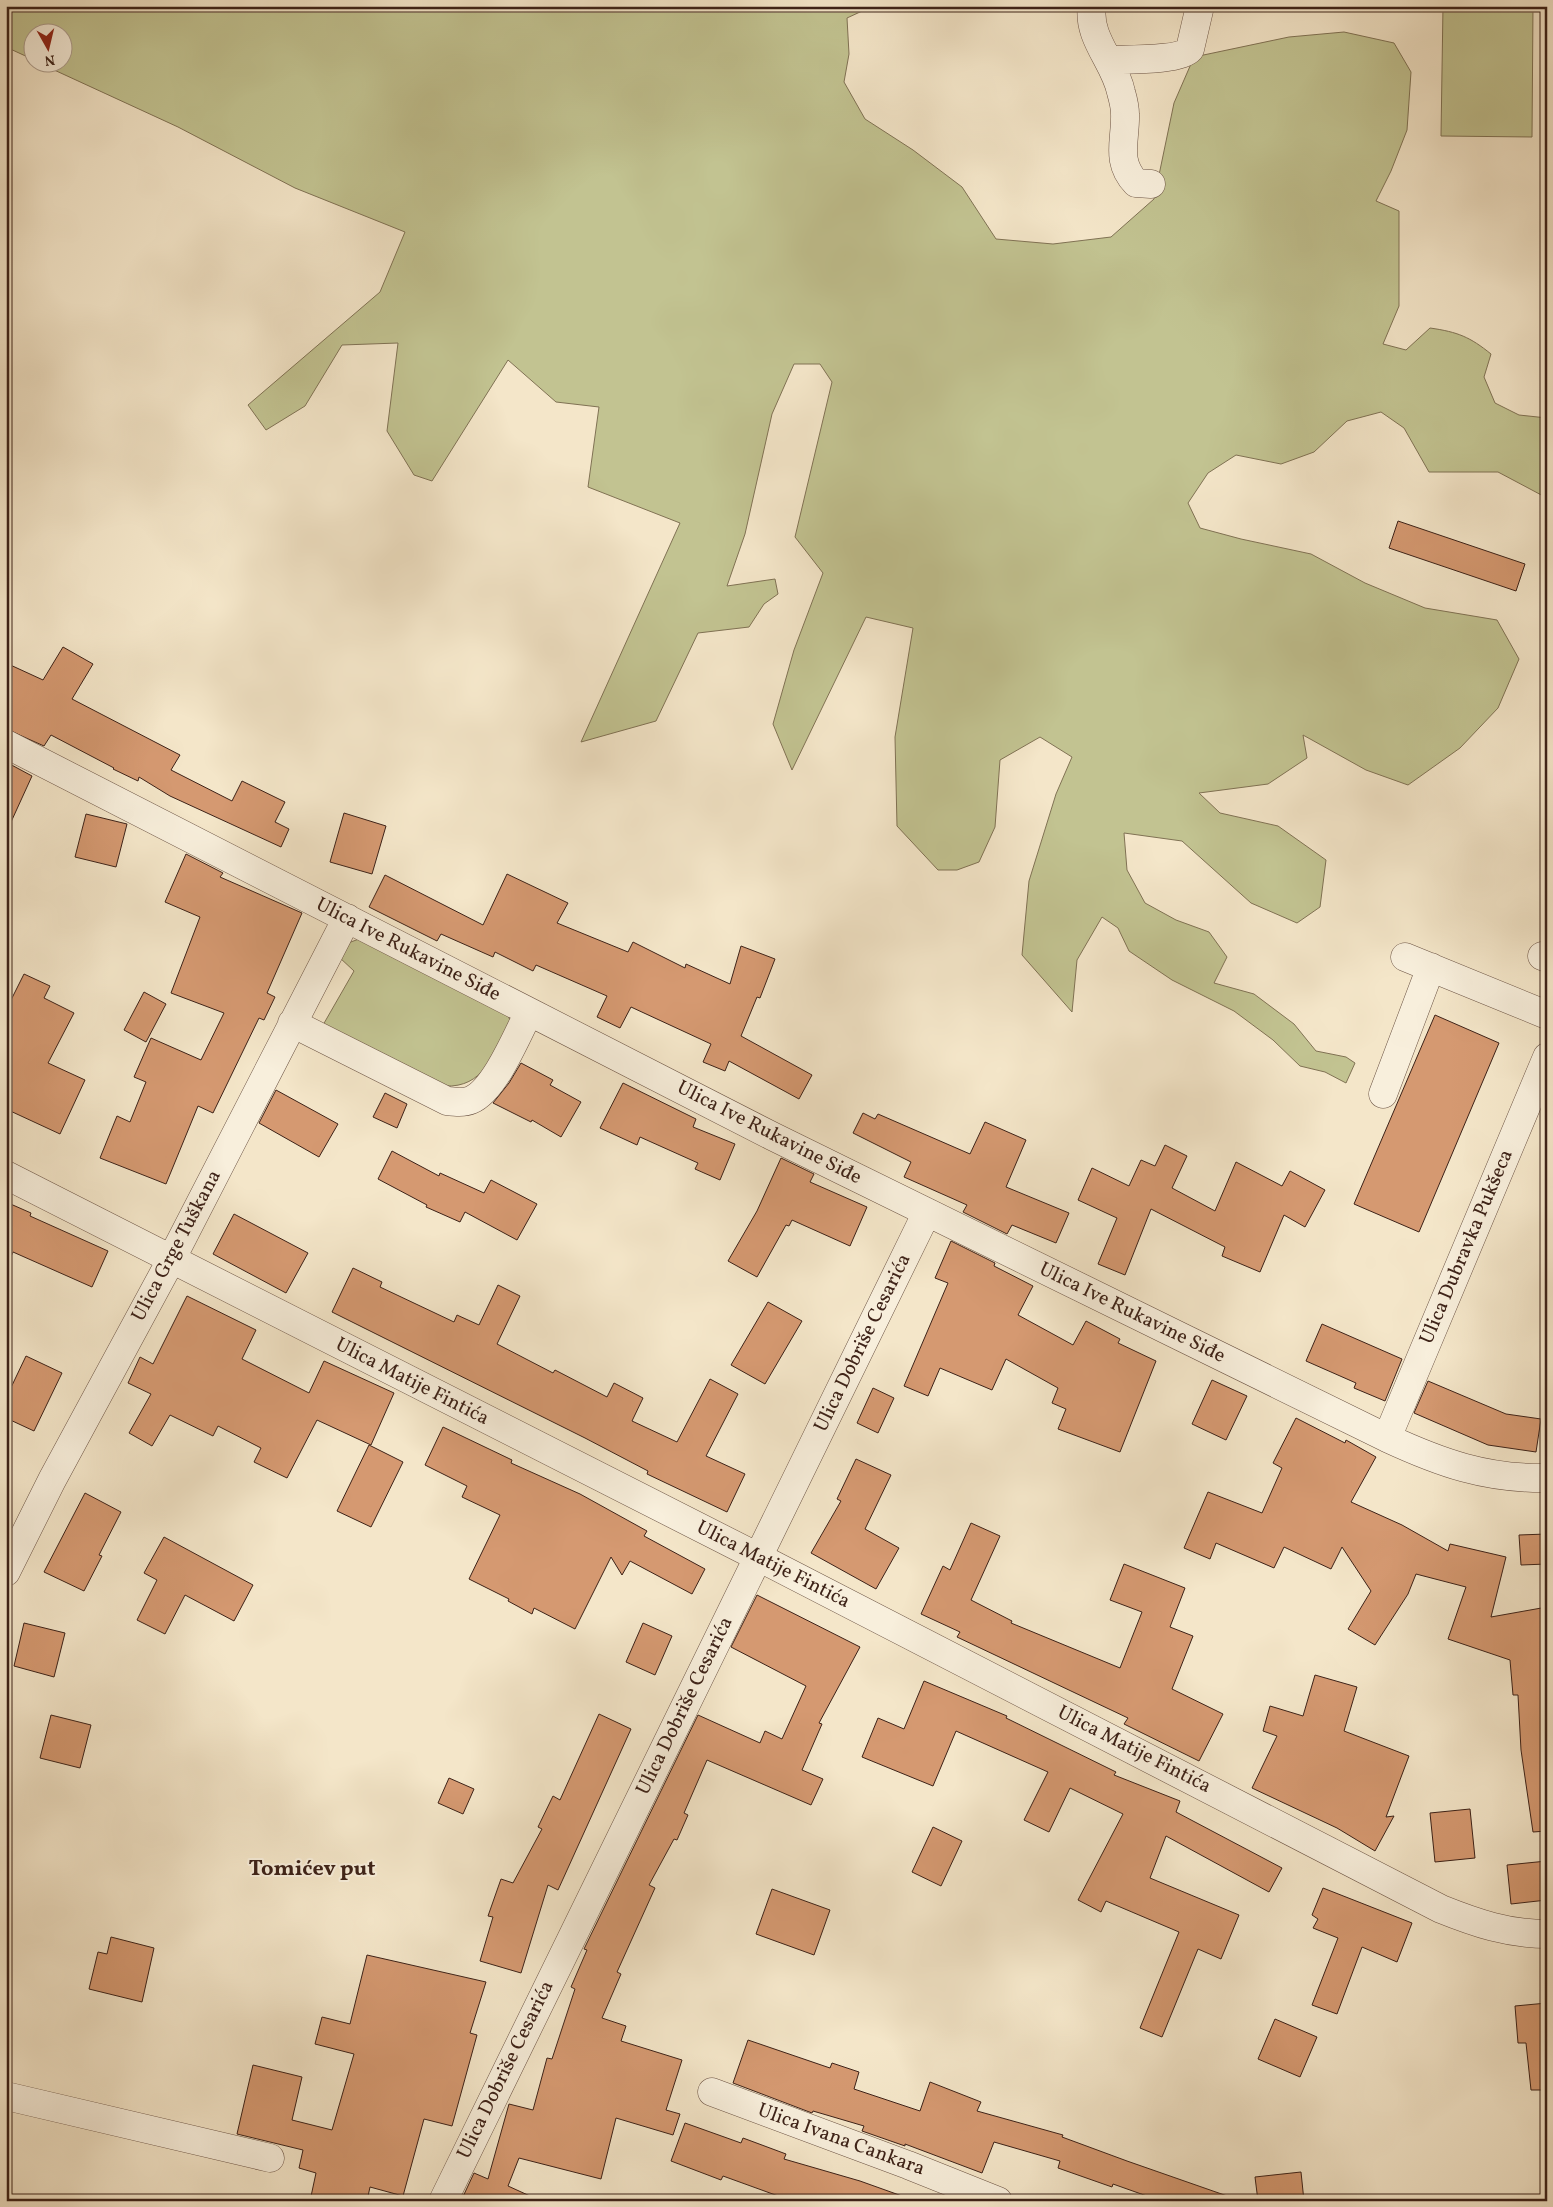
<svg xmlns="http://www.w3.org/2000/svg" width="1553" height="2207" viewBox="0 0 1553 2207" font-family="Vollkorn,serif">
	<style>
		.green { fill: #c2c391; stroke: #807254 }
		.building { fill: #d59971; stroke: #3d2218 }
		.lines { fill: none; stroke-linecap: round; stroke-linejoin: round }
		.minor-casing { stroke: #6b5344; stroke-width: 29 }
		.minor { stroke: #f8efdc; stroke-width: 28 }
		.labels { text-anchor: middle; dominant-baseline: central; stroke-width: 4; stroke-linejoin: round; paint-order: stroke }
		.street-label { font-size: 20px; fill: #3d2218; stroke: #f8efdc }
		.quarter-label { font-size: 22px; font-weight: bold; fill: #3d2218; stroke: #f8efdc }
	</style>
	<rect width="100%" height="100%" fill="#f4e6c9"/>
	<filter id="stains"><feTurbulence type="fractalNoise" baseFrequency=".004" numOctaves="4"/><feColorMatrix values="0 0 0 0 .2 0 0 0 0 .09 0 0 0 0 .02 0 0 0 .5 -.17"/></filter>
	<radialGradient id="worn" r=".72"><stop offset=".6" stop-color="#630" stop-opacity="0"/><stop offset="1" stop-color="#630" stop-opacity=".3"/></radialGradient>
	<path class="green" d="M 6,6 L 873,6 L 847,18 L 849,54 L 844,82 L 865,119 L 913,150 L 962,187 L 996,239 L 1053,244 L 1111,237 L 1154,199 L 1174,103 L 1194,57 L 1289,37 L 1344,32 L 1394,43 L 1411,72 L 1407,130 L 1391,171 L 1376,201 L 1399,211 L 1399,306 L 1383,344 L 1406,350 L 1430,328 C 1458,332 1470,337 1491,354 L 1484,377 L 1495,403 L 1519,415 L 1547,418 L 1547,498 L 1498,472 L 1429,472 L 1404,428 L 1381,412 L 1347,421 L 1314,452 L 1281,464 L 1236,455 L 1208,473 L 1188,503 L 1200,528 L 1241,539 L 1311,554 L 1365,583 L 1425,608 L 1497,620 L 1519,659 L 1498,708 L 1460,748 L 1408,785 L 1366,770 L 1303,735 L 1307,758 L 1268,784 L 1199,793 L 1220,813 L 1278,826 L 1326,860 L 1320,907 L 1297,923 L 1251,903 L 1182,841 L 1124,833 L 1127,870 L 1145,903 L 1176,920 L 1209,932 L 1227,957 L 1214,983 L 1254,994 L 1294,1024 L 1316,1051 L 1346,1057 L 1355,1063 L 1346,1083 L 1325,1072 L 1300,1066 L 1273,1040 L 1234,1011 L 1172,980 L 1129,951 L 1118,928 L 1102,917 L 1077,960 L 1072,1012 L 1022,955 L 1029,881 L 1056,794 L 1072,757 L 1040,737 L 1000,760 L 995,827 L 979,862 L 957,870 L 938,870 L 897,826 L 895,737 L 913,628 L 866,617 L 792,770 L 773,724 L 794,650 L 823,573 L 795,537 L 832,382 L 820,364 L 794,364 L 772,414 L 745,534 L 727,586 L 775,579 L 778,594 L 764,604 L 749,627 L 698,633 L 656,721 L 581,742 L 680,523 L 588,487 L 599,407 L 556,402 L 508,360 L 432,481 L 414,475 L 387,431 L 398,343 L 342,345 L 305,406 L 266,430 L 248,405 L 380,292 L 405,232 L 295,188 L 178,127 L 39,63 L 62,62 L 62,32 L 32,32 L 32,59 L 6,47 Z
		M 1443,6 L 1533,6 L 1532,137 L 1441,136 Z
		M 359,939 L 508,1015 L 512,1026 C 494,1054 483,1088 445,1086 L 323,1025 L 354,971 L 339,957 L 348,943 Z"/>
	<path class="building" d="M 1398,521 L 1525,564 L 1516,591 L 1389,548 Z
		M 63,647 L 93,664 L 72,699 L 180,755 L 171,770 L 232,801 L 242,781 L 285,802 L 275,822 L 289,829 L 281,847 L 170,796 L 139,777 L 138,781 L 113,769 L 114,768 L 51,735 L 44,746 L 6,729 L 6,663 L 43,680 Z
		M 6,762 L 32,776 L 6,833 Z
		M 344,813 L 386,826 L 372,874 L 330,862 Z
		M 86,814 L 127,824 L 116,867 L 75,857 Z
		M 186,854 L 223,873 L 220,877 L 302,913 L 267,993 L 275,997 L 264,1020 L 259,1018 L 213,1113 L 198,1106 L 166,1184 L 100,1158 L 117,1116 L 130,1122 L 146,1082 L 134,1077 L 151,1038 L 201,1060 L 224,1013 L 171,993 L 200,917 L 165,902 Z
		M 507,874 L 568,903 L 557,923 L 628,952 L 633,942 L 685,968 L 686,964 L 730,984 L 741,946 L 775,959 L 760,998 L 757,997 L 741,1036 L 812,1075 L 799,1099 L 729,1061 L 725,1071 L 703,1062 L 711,1044 L 631,1007 L 620,1028 L 597,1017 L 607,996 L 536,965 L 533,971 L 495,952 L 493,957 L 441,934 L 437,941 L 369,907 L 385,875 L 483,925 Z
		M 24,974 L 50,986 L 44,998 L 74,1013 L 48,1063 L 85,1080 L 60,1134 L 6,1109 L 6,1010 Z
		M 144,992 L 166,1004 L 146,1042 L 124,1030 Z
		M 1435,1015 L 1499,1043 L 1419,1232 L 1354,1204 Z
		M 521,1063 L 553,1080 L 550,1085 L 581,1102 L 561,1137 L 532,1120 L 531,1122 L 493,1103 L 509,1083 Z
		M 623,1083 L 696,1119 L 693,1127 L 735,1144 L 720,1180 L 695,1169 L 698,1163 L 640,1137 L 637,1145 L 600,1128 Z
		M 276,1090 L 338,1124 L 319,1157 L 259,1123 Z
		M 385,1093 L 407,1104 L 397,1128 L 373,1117 Z
		M 863,1113 L 875,1119 L 878,1114 L 970,1154 L 985,1122 L 1026,1140 L 1006,1187 L 1069,1213 L 1056,1243 L 1012,1225 L 1007,1234 L 963,1212 L 967,1205 L 904,1177 L 911,1162 L 853,1133 Z
		M 1165,1145 L 1187,1156 L 1172,1188 L 1215,1211 L 1236,1162 L 1282,1186 L 1290,1171 L 1325,1190 L 1305,1227 L 1284,1215 L 1260,1272 L 1222,1256 L 1225,1247 L 1151,1209 L 1125,1275 L 1098,1264 L 1117,1218 L 1078,1200 L 1092,1168 L 1129,1186 L 1141,1160 L 1155,1166 Z
		M 392,1151 L 439,1176 L 440,1173 L 484,1193 L 491,1180 L 537,1204 L 517,1240 L 465,1212 L 460,1222 L 426,1207 L 427,1205 L 378,1179 Z
		M 781,1158 L 814,1174 L 810,1182 L 867,1207 L 850,1246 L 792,1220 L 789,1226 L 786,1225 L 757,1277 L 728,1261 L 757,1211 Z
		M 6,1202 L 31,1213 L 30,1216 L 108,1251 L 92,1287 L 13,1252 L 6,1268 Z
		M 234,1214 L 308,1253 L 286,1293 L 213,1254 Z
		M 951,1241 L 995,1263 L 994,1266 L 1033,1286 L 1018,1315 L 1073,1345 L 1086,1321 L 1120,1339 L 1118,1343 L 1156,1361 L 1120,1452 L 1058,1429 L 1066,1409 L 1052,1403 L 1058,1388 L 1006,1359 L 992,1390 L 940,1368 L 928,1396 L 904,1386 L 948,1283 L 935,1278 Z
		M 353,1268 L 382,1282 L 380,1287 L 454,1322 L 457,1315 L 479,1325 L 498,1285 L 520,1296 L 497,1344 L 553,1373 L 555,1370 L 607,1397 L 614,1383 L 643,1398 L 632,1421 L 677,1442 L 710,1379 L 738,1394 L 706,1456 L 745,1474 L 727,1512 L 647,1474 L 648,1471 L 585,1438 L 332,1312 Z
		M 187,1296 L 256,1330 L 242,1359 L 309,1393 L 324,1361 L 394,1393 L 371,1445 L 317,1420 L 287,1478 L 254,1462 L 261,1448 L 218,1426 L 213,1436 L 170,1415 L 152,1446 L 129,1433 L 151,1394 L 128,1383 L 140,1357 L 153,1364 Z
		M 768,1302 L 802,1321 L 765,1384 L 731,1365 Z
		M 1322,1324 L 1402,1359 L 1385,1401 L 1354,1388 L 1356,1383 L 1306,1361 Z
		M 26,1356 L 62,1373 L 34,1431 L 6,1418 L 6,1398 Z
		M 1212,1380 L 1247,1396 L 1226,1440 L 1192,1424 Z
		M 1428,1381 L 1506,1414 L 1541,1419 L 1536,1452 L 1488,1445 L 1414,1413 Z
		M 873,1388 L 894,1398 L 878,1433 L 857,1423 Z
		M 1296,1418 L 1345,1443 L 1346,1440 L 1376,1457 L 1351,1502 L 1402,1525 L 1448,1551 L 1450,1544 L 1506,1557 L 1491,1617 L 1547,1607 L 1547,1831 L 1533,1832 L 1521,1750 L 1518,1695 L 1513,1695 L 1510,1660 L 1448,1639 L 1466,1587 L 1416,1574 L 1408,1594 L 1375,1645 L 1348,1629 L 1371,1591 L 1342,1547 L 1331,1569 L 1284,1547 L 1274,1568 L 1216,1543 L 1210,1559 L 1184,1548 L 1208,1492 L 1262,1513 L 1282,1468 L 1273,1463 Z
		M 443,1427 L 512,1460 L 511,1463 L 580,1494 L 647,1531 L 644,1536 L 705,1569 L 692,1594 L 630,1561 L 622,1575 L 611,1557 L 575,1629 L 534,1608 L 532,1614 L 508,1601 L 509,1599 L 469,1579 L 500,1515 L 462,1497 L 467,1486 L 425,1465 Z
		M 369,1445 L 403,1462 L 371,1527 L 337,1511 Z
		M 856,1459 L 891,1475 L 865,1529 L 899,1548 L 876,1589 L 811,1553 L 841,1501 L 837,1499 Z
		M 85,1493 L 121,1512 L 99,1555 L 102,1556 L 84,1591 L 44,1572 Z
		M 971,1523 L 1000,1536 L 971,1600 L 1012,1621 L 1011,1623 L 1120,1668 L 1142,1612 L 1110,1600 L 1124,1564 L 1185,1588 L 1170,1627 L 1193,1636 L 1172,1689 L 1223,1714 L 1199,1761 L 1124,1724 L 1128,1718 L 957,1637 L 960,1632 L 921,1614 L 943,1566 L 950,1570 Z
		M 1547,1534 L 1547,1564 L 1521,1565 L 1519,1535 Z
		M 164,1537 L 253,1585 L 234,1621 L 185,1595 L 165,1634 L 137,1620 L 157,1580 L 144,1573 Z
		M 757,1595 L 860,1647 L 819,1723 L 822,1724 L 802,1770 L 823,1779 L 811,1805 L 707,1760 L 684,1813 L 688,1815 L 677,1840 L 674,1839 L 649,1885 L 655,1888 L 617,1972 L 621,1974 L 602,2018 L 626,2026 L 621,2041 L 682,2060 L 666,2110 L 680,2114 L 673,2135 L 616,2118 L 601,2179 L 519,2158 L 508,2186 L 541,2201 L 461,2201 L 474,2173 L 488,2179 L 509,2104 L 533,2110 L 547,2058 L 552,2059 L 575,1989 L 571,1987 L 587,1950 L 584,1949 L 698,1715 L 760,1743 L 765,1731 L 782,1739 L 806,1686 L 731,1647 Z
		M 24,1623 L 65,1633 L 54,1677 L 14,1666 Z
		M 643,1623 L 672,1636 L 655,1675 L 626,1662 Z
		M 1315,1675 L 1357,1687 L 1344,1731 L 1409,1756 L 1386,1817 L 1394,1816 L 1375,1851 L 1337,1828 L 1252,1788 L 1277,1736 L 1263,1731 L 1270,1706 L 1303,1716 Z
		M 924,1681 L 1007,1716 L 1006,1718 L 1116,1772 L 1114,1775 L 1180,1801 L 1176,1812 L 1282,1868 L 1269,1892 L 1166,1836 L 1150,1878 L 1239,1915 L 1221,1959 L 1198,1949 L 1162,2037 L 1140,2028 L 1179,1932 L 1106,1901 L 1101,1912 L 1078,1900 L 1123,1814 L 1070,1788 L 1049,1832 L 1024,1820 L 1048,1772 L 956,1731 L 933,1786 L 862,1757 L 878,1718 L 904,1729 Z
		M 599,1714 L 631,1729 L 558,1890 L 548,1885 L 521,1973 L 480,1961 L 493,1917 L 488,1916 L 501,1879 L 513,1883 L 542,1829 L 538,1827 L 553,1796 L 560,1800 Z
		M 51,1715 L 91,1725 L 80,1768 L 40,1758 Z
		M 449,1778 L 474,1789 L 463,1814 L 438,1803 Z
		M 1470,1809 L 1475,1858 L 1435,1862 L 1430,1813 Z
		M 933,1827 L 962,1841 L 941,1886 L 912,1872 Z
		M 1547,1861 L 1547,1900 L 1511,1904 L 1507,1865 Z
		M 1323,1888 L 1412,1923 L 1397,1962 L 1362,1947 L 1337,2014 L 1312,2005 L 1338,1938 L 1313,1928 L 1318,1919 L 1312,1915 Z
		M 772,1889 L 830,1910 L 814,1955 L 756,1934 Z
		M 111,1937 L 154,1948 L 142,2002 L 89,1989 L 98,1952 L 107,1954 Z
		M 367,1955 L 486,1982 L 470,2033 L 477,2035 L 452,2126 L 424,2119 L 403,2196 L 370,2187 L 367,2201 L 310,2201 L 316,2173 L 299,2168 L 303,2150 L 237,2134 L 253,2065 L 302,2077 L 292,2120 L 332,2130 L 354,2054 L 315,2044 L 322,2017 L 350,2024 Z
		M 1547,2003 L 1547,2090 L 1531,2090 L 1526,2043 L 1518,2043 L 1515,2006 Z
		M 1275,2019 L 1317,2037 L 1300,2077 L 1258,2059 Z
		M 748,2040 L 830,2068 L 832,2063 L 859,2072 L 854,2089 L 920,2111 L 930,2082 L 981,2102 L 977,2111 L 1063,2135 L 1062,2137 L 1127,2161 L 1233,2198 L 1233,2201 L 1161,2201 L 1113,2184 L 1112,2187 L 1058,2168 L 1060,2161 L 994,2142 L 982,2173 L 905,2144 L 905,2146 L 862,2131 L 864,2126 L 813,2111 L 812,2113 L 733,2083 Z
		M 685,2123 L 741,2143 L 743,2138 L 786,2154 L 784,2159 L 860,2181 L 902,2196 L 901,2201 L 792,2201 L 723,2176 L 721,2180 L 671,2161 Z
		M 1301,2172 L 1304,2201 L 1258,2201 L 1255,2177 Z"/>
	<g class="lines">
		<defs>
			<path id="minor" d="M 1092,6 C 1087,38 1115,62 1121,92 C 1123,99 1125,107 1125,114 C 1126,140 1115,161 1136,183 L 1151,184
				M 1108,60 C 1125,59 1180,61 1190,49 L 1200,6
				M 6,744 L 772,1136 L 1387,1438 C 1441,1463 1486,1479 1547,1478
				M 1542,956 L 1547,958
				M 1405,957 L 1547,1015
				M 292,1023 L 447,1101 C 455,1102 464,1103 471,1100 C 495,1090 517,1035 529,1012
				M 1383,1094 L 1431,967
				M 6,1175 L 758,1557 L 1441,1909 C 1476,1923 1508,1934 1547,1934
				M 1387,1438 L 1547,1057
				M 6,1572 L 52,1480 L 171,1260 L 347,918
				M 712,2092 L 908,2165 L 998,2201
				M 6,2096 L 270,2158
				M 443,2201 L 927,1212"/>
		</defs>
		<use href="#minor" class="minor-casing"/>
		<use href="#minor" class="minor"/>
	</g>
	<g class="labels">
		<g class="street-label">
			<text transform="translate(408 950) rotate(27)">Ulica Ive Rukavine Siđe</text>
			<text transform="translate(769 1133) rotate(27)">Ulica Ive Rukavine Siđe</text>
			<text transform="translate(177 1246) rotate(-62)">Ulica Grge Tuškana</text>
			<text transform="translate(1467 1247) rotate(-67)">Ulica Dubravka Pukšeca</text>
			<text transform="translate(1132 1313) rotate(26)">Ulica Ive Rukavine Siđe</text>
			<text transform="translate(863 1343) rotate(-64)">Ulica Dobriše Cesarića</text>
			<text transform="translate(412 1382) rotate(27)">Ulica Matije Fintića</text>
			<text transform="translate(773 1565) rotate(27)">Ulica Matije Fintića</text>
			<text transform="translate(685 1706) rotate(-64)">Ulica Dobriše Cesarića</text>
			<text transform="translate(1134 1750) rotate(27)">Ulica Matije Fintića</text>
			<text transform="translate(506 2070) rotate(-64)">Ulica Dobriše Cesarića</text>
			<text transform="translate(841 2140) rotate(20)">Ulica Ivana Cankara</text>
		</g>
		<g class="quarter-label">
			<text x="312" y="1869">Tomićev put</text>
		</g>
	</g>
	<rect width="1553" height="2207" fill="none" stroke="#f4e6c9" stroke-width="25"/>
	<rect x="8" y="8" width="1538" height="2192" fill="none" stroke="#3d2218" stroke-width="2.5"/>
	<rect x="12" y="12" width="1528" height="2182" fill="none" stroke="#3d2218"/>
	<g transform="translate(48 48) rotate(172)"><circle r="24" fill="#f8efdc" stroke="#ad9d8e"/>
	<path d="M0-4L9 19L0 12L-9 19Z" fill="#8f2418"/>
	<text y="-8" font-size="14" font-weight="bold" text-anchor="middle" fill="#3d2218">N</text>
	</g>
	<rect width="100%" height="100%" filter="url(#stains)"/>
	<rect width="100%" height="100%" fill="url(#worn)"/>
</svg>
